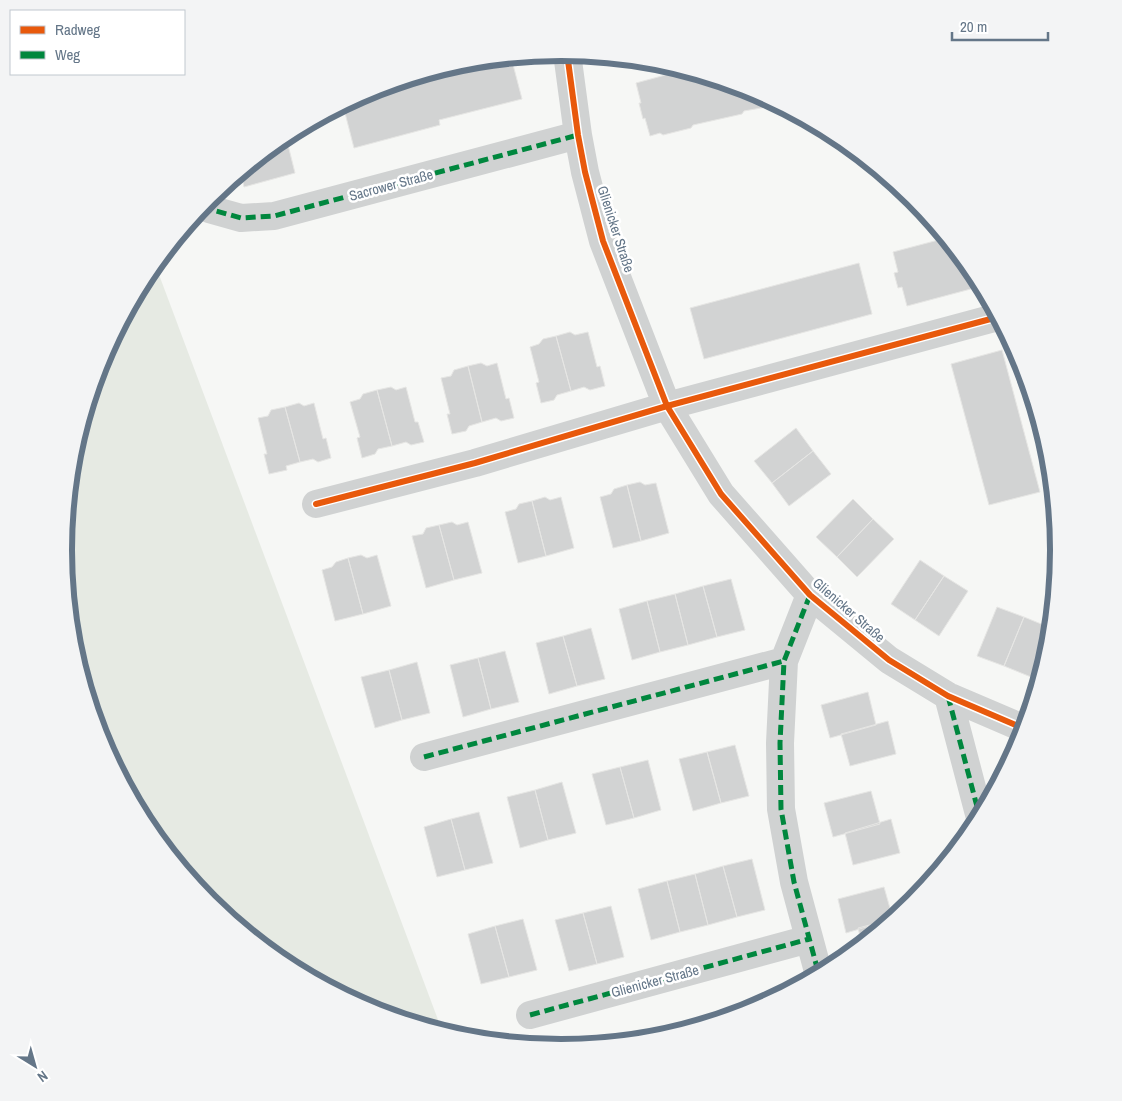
<svg xmlns="http://www.w3.org/2000/svg" width="1122" height="1101" viewBox="0 0 1122 1101" font-family="'Archivo Narrow',sans-serif">
	<style>
		.green { fill: #e6eae3 }
		.building { fill: #d2d3d3; stroke: #e6e6e4 }
		.lines { fill: none; stroke-linecap: round; stroke-linejoin: round }
		.minor { stroke: #d0d2d2; stroke-width: 28 }
		.quiet { stroke: #00873e; stroke-width: 5; stroke-dasharray: 10 5; stroke-linecap: butt }
		.cycleway-casing { stroke: #fff; stroke-width: 9 }
		.cycleway { stroke: #e8590c; stroke-width: 6 }
		.labels { text-anchor: middle; dominant-baseline: central; stroke-width: 5; stroke-linejoin: round; paint-order: stroke }
		.street-label { font-size: 14px; fill: #647688; stroke: #fff }
		.rim { fill: none; stroke: #647688; stroke-width: 6 }
	</style>
	<rect width="100%" height="100%" fill="#f6f7f5"/>
	<path class="green" d="M 155,264 L 443,1033 L 370,1010 L 284,964 L 209,902 L 147,827 L 101,741 L 73,647 L 63,550 L 73,453 L 101,360 L 147,274 Z"/>
	<path class="building" d="M 511,57 L 522,99 L 439,120 L 440,125 L 354,148 L 343,105 L 371,90 L 464,62 Z
		M 684,70 L 752,91 L 778,105 L 744,111 L 742,114 L 693,125 L 691,128 L 663,135 L 660,133 L 650,136 L 645,118 L 643,119 L 639,103 L 641,103 L 636,83 Z
		M 285,136 L 288,145 L 266,151 Z
		M 288,145 L 295,173 L 244,187 L 241,172 L 266,151 Z
		M 946,238 L 975,274 L 982,286 L 907,306 L 902,287 L 898,288 L 894,273 L 898,272 L 893,252 Z
		M 859,263 L 872,314 L 704,359 L 690,308 Z
		M 570,332 L 575,335 L 588,332 L 597,367 L 600,366 L 605,386 L 590,390 L 584,387 L 571,391 L 556,336 Z
		M 556,336 L 571,391 L 557,395 L 554,400 L 541,403 L 536,383 L 539,382 L 530,347 L 539,344 L 543,339 Z
		M 1002,350 L 1040,492 L 989,505 L 951,364 Z
		M 481,363 L 487,366 L 497,363 L 506,399 L 509,398 L 514,418 L 501,421 L 496,418 L 482,422 L 468,366 Z
		M 468,366 L 482,422 L 469,426 L 466,431 L 452,434 L 447,414 L 450,414 L 441,378 L 451,376 L 454,370 Z
		M 391,387 L 396,390 L 406,387 L 415,422 L 418,422 L 424,442 L 411,445 L 406,442 L 392,446 L 377,390 Z
		M 377,390 L 392,446 L 378,449 L 375,454 L 362,458 L 357,438 L 360,437 L 350,402 L 360,399 L 363,394 Z
		M 299,403 L 304,406 L 314,403 L 323,439 L 326,438 L 331,458 L 318,462 L 313,459 L 300,462 L 285,407 Z
		M 285,407 L 300,462 L 286,466 L 287,470 L 269,474 L 264,454 L 267,454 L 258,418 L 268,416 L 271,410 Z
		M 796,428 L 813,451 L 772,483 L 754,461 Z
		M 813,451 L 831,474 L 789,506 L 772,483 Z
		M 640,482 L 645,485 L 656,483 L 669,533 L 641,541 L 627,485 Z
		M 627,485 L 641,541 L 613,548 L 600,497 L 611,494 L 614,489 Z
		M 545,497 L 550,500 L 561,497 L 574,548 L 546,556 L 532,501 Z
		M 853,499 L 873,519 L 837,557 L 816,537 Z
		M 532,501 L 546,556 L 518,563 L 505,512 L 516,509 L 519,504 Z
		M 873,519 L 894,539 L 857,577 L 837,557 Z
		M 452,522 L 457,525 L 468,522 L 482,573 L 454,580 L 439,525 Z
		M 439,525 L 454,580 L 426,588 L 412,536 L 423,534 L 426,528 Z
		M 361,555 L 367,558 L 377,555 L 391,606 L 363,614 L 348,558 Z
		M 348,558 L 363,614 L 335,621 L 322,570 L 332,567 L 336,562 Z
		M 920,560 L 944,576 L 915,620 L 891,604 Z
		M 944,576 L 968,591 L 939,636 L 915,620 Z
		M 731,579 L 745,630 L 717,637 L 703,586 Z
		M 703,586 L 717,637 L 688,645 L 675,594 Z
		M 675,594 L 688,645 L 660,652 L 647,601 Z
		M 647,601 L 660,652 L 632,660 L 619,609 Z
		M 997,607 L 1024,617 L 1004,666 L 977,656 Z
		M 1024,617 L 1051,628 L 1031,677 L 1004,666 Z
		M 591,628 L 605,679 L 577,686 L 563,636 Z
		M 563,636 L 577,686 L 549,694 L 536,643 Z
		M 505,651 L 519,702 L 491,709 L 478,658 Z
		M 478,658 L 491,709 L 463,717 L 450,665 Z
		M 417,662 L 430,713 L 402,720 L 389,670 Z
		M 389,670 L 402,720 L 375,728 L 361,677 Z
		M 868,692 L 876,725 L 830,738 L 821,705 Z
		M 888,721 L 896,754 L 850,766 L 841,734 Z
		M 735,745 L 749,796 L 721,803 L 707,752 Z
		M 707,752 L 721,803 L 693,811 L 679,759 Z
		M 648,760 L 661,810 L 634,818 L 620,767 Z
		M 620,767 L 634,818 L 606,825 L 592,774 Z
		M 562,782 L 576,833 L 548,840 L 535,790 Z
		M 535,790 L 548,840 L 520,848 L 507,797 Z
		M 871,791 L 880,824 L 833,837 L 824,803 Z
		M 479,812 L 493,863 L 465,870 L 451,819 Z
		M 451,819 L 465,870 L 437,877 L 424,827 Z
		M 891,819 L 900,853 L 853,865 L 845,833 Z
		M 752,859 L 765,910 L 737,917 L 723,866 Z
		M 723,866 L 737,917 L 708,925 L 695,874 Z
		M 695,874 L 708,925 L 680,932 L 667,881 Z
		M 667,881 L 680,932 L 651,940 L 638,889 Z
		M 884,887 L 893,919 L 846,933 L 838,899 Z
		M 611,906 L 624,957 L 597,964 L 583,913 Z
		M 583,913 L 597,964 L 569,971 L 555,920 Z
		M 523,919 L 537,970 L 509,977 L 495,926 Z
		M 893,919 L 862,944 L 858,928 Z
		M 495,926 L 509,977 L 481,984 L 468,934 Z"/>
	<g class="lines">
		<path class="minor" d="M 567,53 L 578,135 L 585,172 L 603,241 L 667,406 L 721,494 L 810,595 L 889,660 L 948,696 L 1025,729
			M 204,204 L 209,209 L 241,218 L 274,216 L 578,135
			M 316,504 L 475,463 L 667,406 L 998,317
			M 810,595 L 784,661 L 780,743 L 781,809 L 794,882 L 819,975
			M 948,696 L 980,818
			M 424,757 L 784,661
			M 530,1015 L 809,939"/>
		<path class="quiet" d="M 204,204 L 209,209 L 241,218 L 274,216 L 578,135
			M 810,595 L 784,661 L 780,743 L 781,809 L 794,882 L 819,975
			M 948,696 L 980,818
			M 424,757 L 784,661
			M 530,1015 L 809,939"/>
		<defs>
			<path id="cycleway" d="M 567,53 L 578,135 L 585,172 L 603,241 L 667,406 L 721,494 L 810,595 L 889,660 L 948,696 L 1025,729
				M 316,504 L 475,463 L 667,406 L 998,317"/>
		</defs>
		<use href="#cycleway" class="cycleway-casing"/>
		<use href="#cycleway" class="cycleway"/>
	</g>
	<g class="labels">
		<g class="street-label">
			<text transform="translate(391 185) rotate(-15)">Sacrower Straße</text>
			<text transform="translate(616 229) rotate(72)">Glienicker Straße</text>
			<text transform="translate(849 610) rotate(41)">Glienicker Straße</text>
			<text transform="translate(655 981) rotate(-15)">Glienicker Straße</text>
		</g>
	</g>
	<path d="M0 0H1122V1101H0ZM72 550a489 489 0 1 1 978 0a489 489 0 1 1-978 0Z" fill="#f3f4f5" fill-rule="evenodd"/>
	<path class="rim" d="M72 550a489 489 0 1 1 978 0a489 489 0 1 1-978 0Z"/>
	<rect x="10" y="10" width="175" height="65" fill="#ffffff" stroke="#c1c8cf"/>
	<rect x="20" y="26" width="25" height="8" fill="#e8590c" stroke="#c1c8cf"/>
	<text x="55" y="35" font-size="15" fill="#647688">Radweg</text>
	<rect x="20" y="51" width="25" height="8" fill="#00873e" stroke="#c1c8cf"/>
	<text x="55" y="60" font-size="15" fill="#647688">Weg</text>
	<g transform="translate(35 1066) rotate(143)" stroke="#ffffff" stroke-width="4" paint-order="stroke">
	<path d="M0-4L9 19L0 12L-9 19Z" fill="#647688"/>
	<text y="-8" font-size="14" font-weight="bold" text-anchor="middle" fill="#647688">N</text>
	</g>
	<path d="M952 32v8h96v-8" fill="none" stroke="#647688" stroke-width="2.5"/>
	<text x="960" y="32" font-size="15" fill="#647688" stroke="#ffffff" stroke-width="4" paint-order="stroke">20 m</text>
</svg>
